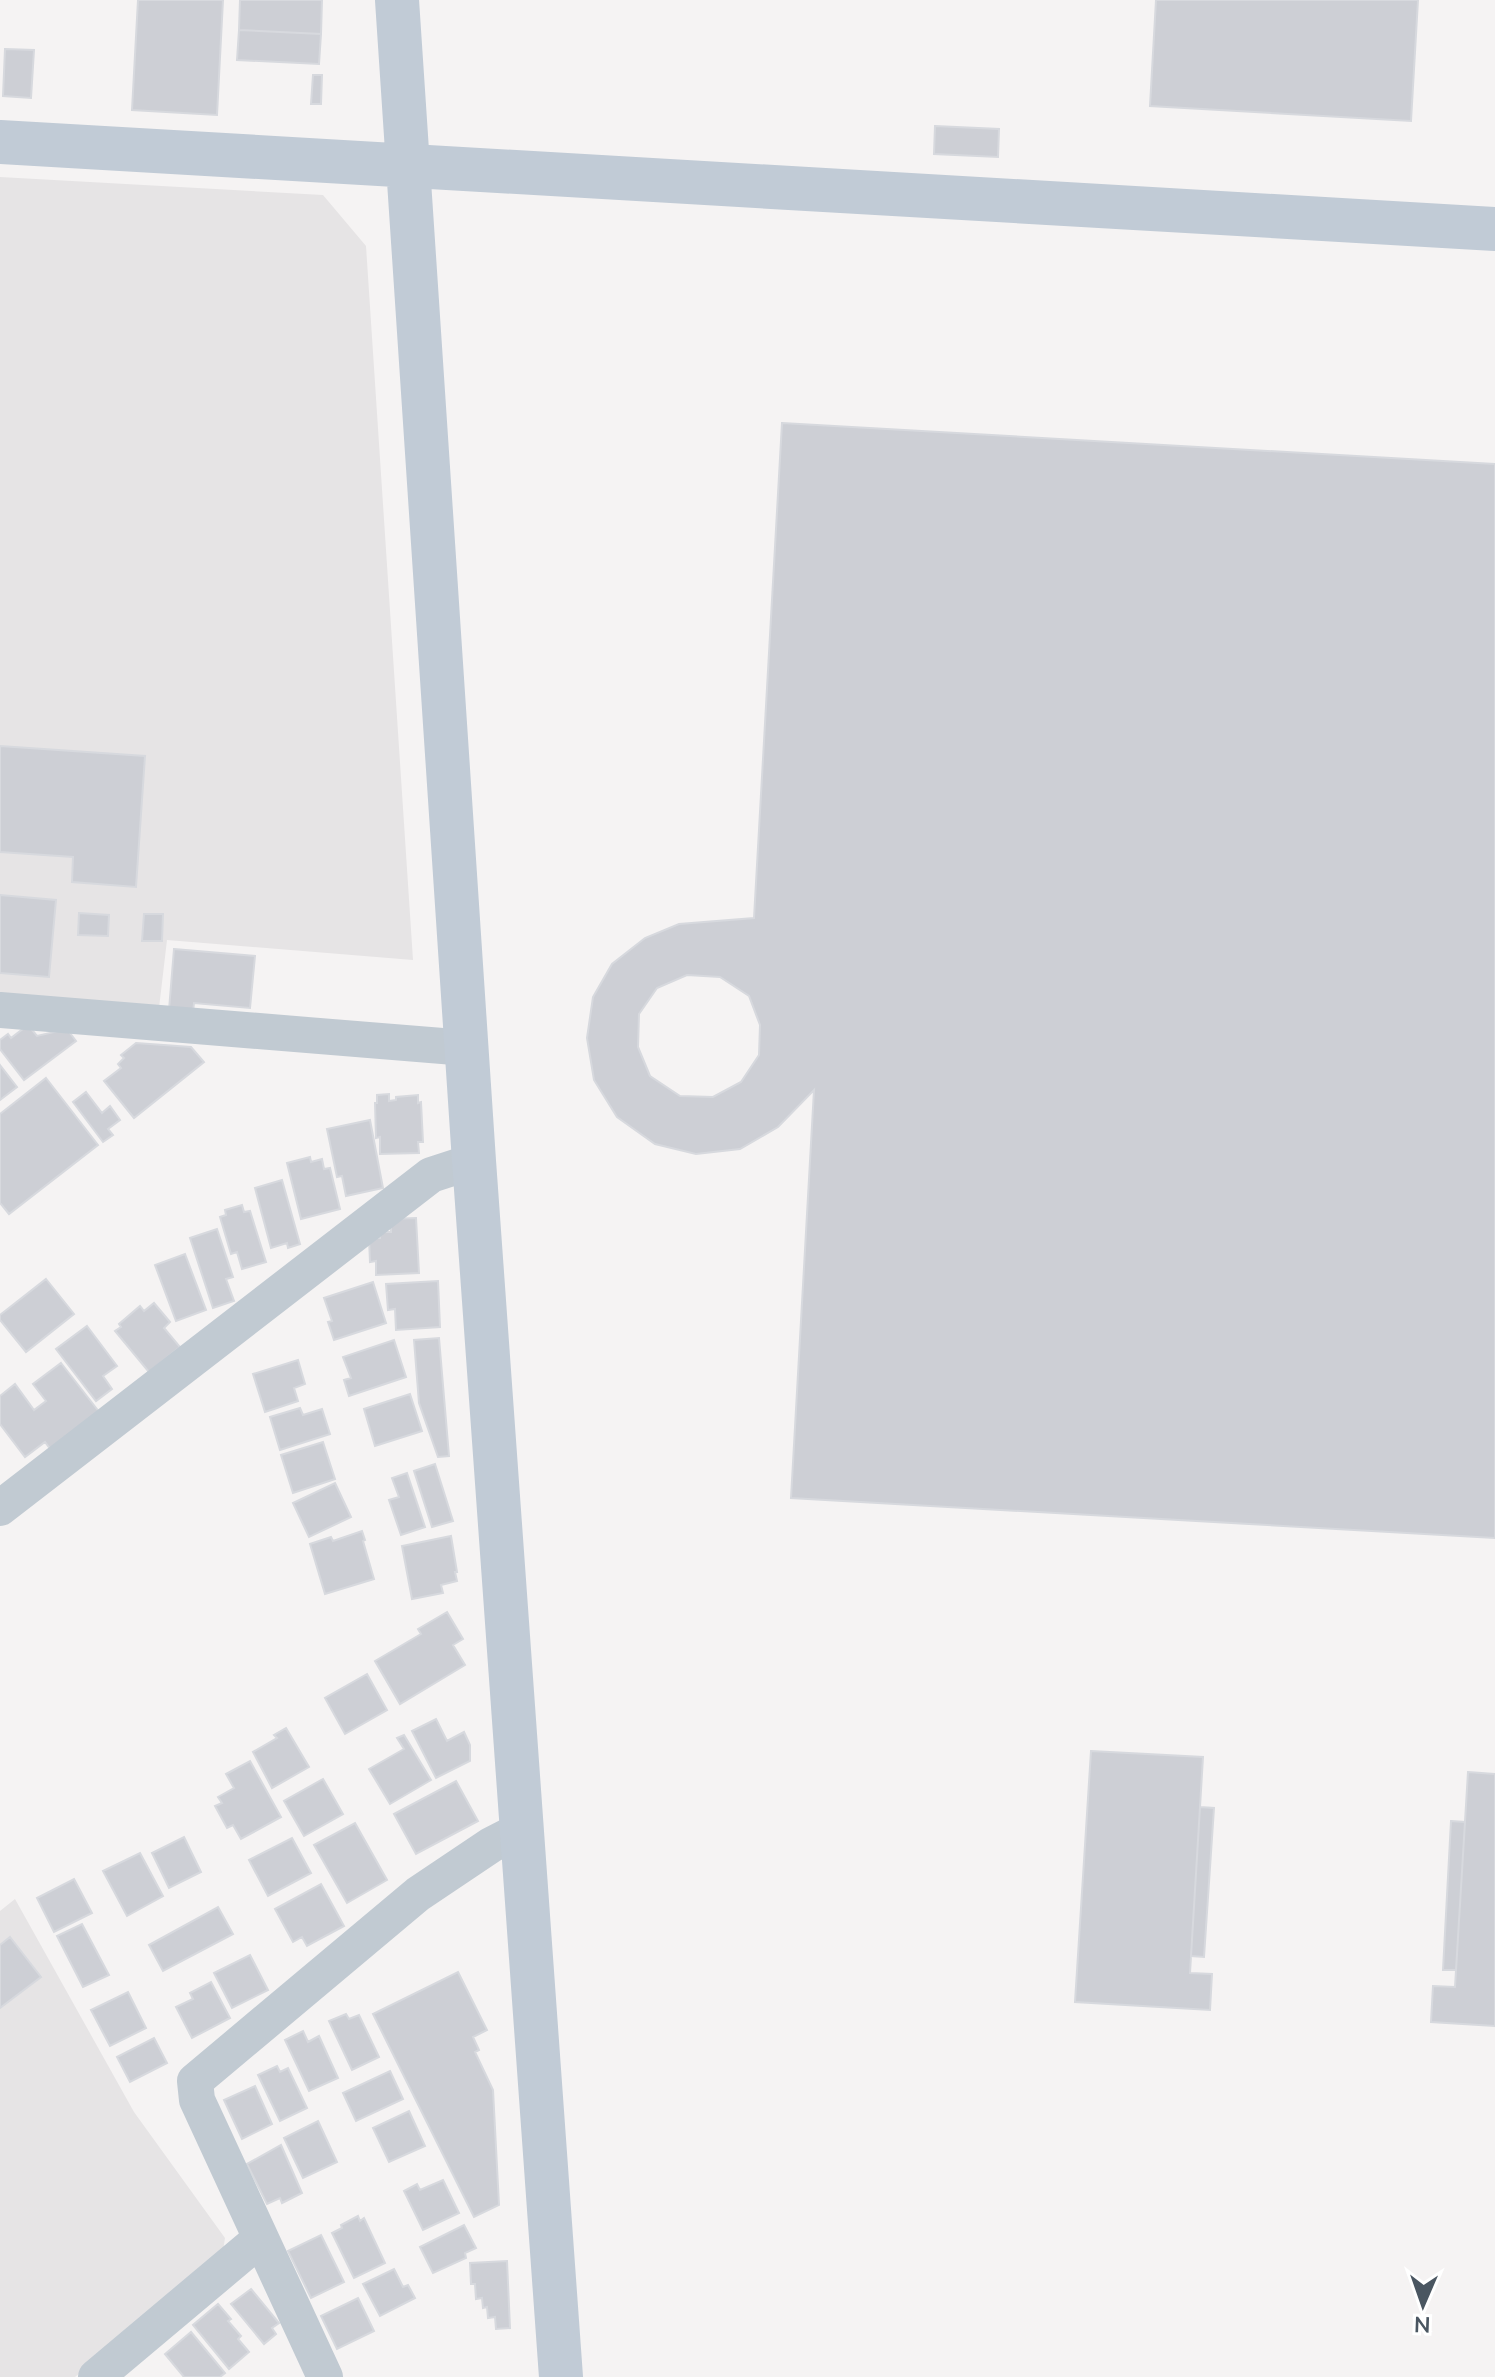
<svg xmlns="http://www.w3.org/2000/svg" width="1495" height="2377" viewBox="0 0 1495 2377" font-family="'Nunito Sans',sans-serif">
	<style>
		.education { fill: #e6e4e5 }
		.building { fill: #cdcfd5; stroke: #d7d9de; stroke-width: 2; fill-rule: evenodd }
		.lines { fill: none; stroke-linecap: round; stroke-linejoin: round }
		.street { stroke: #c1cad2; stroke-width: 36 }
		.secondary { stroke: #c1cbd6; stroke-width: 44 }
	</style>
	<rect width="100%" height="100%" fill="#f5f3f3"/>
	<path class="education" d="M 0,177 L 323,195 L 366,246 L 413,960 L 167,940 L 159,1008 L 0,994 Z
		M 15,1899 L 134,2112 L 225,2238 L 222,2258 L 75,2377 L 0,2377 L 0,1911 Z"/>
	<path class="building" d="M 138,0 L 223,0 L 217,115 L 132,110 Z
		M 240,0 L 322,0 L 321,34 L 239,30 Z
		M 1156,0 L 1418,0 L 1411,121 L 1150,106 Z
		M 239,30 L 321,34 L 319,64 L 237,60 Z
		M 5,49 L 34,50 L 31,98 L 3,96 Z
		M 313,75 L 322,75 L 321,104 L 311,104 Z
		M 935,126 L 999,129 L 998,157 L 934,154 Z
		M 782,423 L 1495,464 L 1495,1538 L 791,1498 L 814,1090 L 778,1127 L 740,1149 L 696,1154 L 655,1144 L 617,1117 L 594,1080 L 587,1038 L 593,997 L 612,964 L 645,938 L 679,924 L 754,918 ZM 687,975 L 720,977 L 749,996 L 760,1025 L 759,1055 L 741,1082 L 713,1097 L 680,1096 L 650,1076 L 638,1047 L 639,1014 L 657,988 Z
		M 0,746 L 145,756 L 136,887 L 72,882 L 73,857 L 0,852 Z
		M 0,895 L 56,900 L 49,977 L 0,973 Z
		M 79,913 L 109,915 L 108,936 L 78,935 Z
		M 144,914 L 163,914 L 162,941 L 142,941 Z
		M 174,949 L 255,956 L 250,1008 L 194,1003 L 193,1012 L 169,1010 Z
		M 28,1025 L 37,1036 L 67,1029 L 76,1041 L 24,1080 L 0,1049 L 0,1040 L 8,1034 L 11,1038 Z
		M 136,1043 L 191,1047 L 204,1062 L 134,1118 L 104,1081 L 121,1068 L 118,1064 L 124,1058 L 121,1055 Z
		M 0,1065 L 17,1087 L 0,1100 Z
		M 46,1078 L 98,1145 L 9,1214 L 0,1203 L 0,1114 Z
		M 86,1092 L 102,1113 L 110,1106 L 120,1120 L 108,1129 L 113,1135 L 103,1142 L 73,1102 Z
		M 389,1094 L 389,1101 L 396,1100 L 396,1097 L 418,1095 L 418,1103 L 421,1102 L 423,1142 L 418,1142 L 419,1153 L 380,1154 L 380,1137 L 376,1138 L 375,1103 L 377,1103 L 377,1095 Z
		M 370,1120 L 383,1188 L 346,1196 L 342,1176 L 337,1177 L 327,1129 Z
		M 310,1157 L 311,1162 L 322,1159 L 324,1169 L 330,1168 L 340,1209 L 301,1219 L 287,1163 Z
		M 282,1180 L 300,1244 L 288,1248 L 287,1243 L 271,1248 L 255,1188 Z
		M 242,1205 L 244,1212 L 250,1211 L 266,1262 L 242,1269 L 237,1252 L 231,1254 L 220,1217 L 226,1215 L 225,1210 Z
		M 416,1218 L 419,1273 L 376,1275 L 376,1261 L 370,1262 L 369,1238 L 380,1238 L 380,1232 L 391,1232 L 391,1219 Z
		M 217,1229 L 233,1277 L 226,1279 L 234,1301 L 213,1308 L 190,1238 Z
		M 185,1254 L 206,1310 L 176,1321 L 155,1265 Z
		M 46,1279 L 74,1314 L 26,1352 L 0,1320 L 0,1315 Z
		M 438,1281 L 440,1327 L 396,1330 L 395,1309 L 388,1310 L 386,1284 Z
		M 373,1282 L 386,1323 L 334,1340 L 328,1322 L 332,1321 L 324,1298 Z
		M 154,1303 L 170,1322 L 164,1328 L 180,1347 L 149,1372 L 115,1331 L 121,1327 L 119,1324 L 140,1306 L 144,1311 Z
		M 87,1326 L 117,1366 L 103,1376 L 112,1389 L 96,1401 L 56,1349 Z
		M 439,1338 L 449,1456 L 438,1457 L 419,1403 L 414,1340 Z
		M 394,1340 L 406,1377 L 349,1396 L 344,1380 L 351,1378 L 343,1357 Z
		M 298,1360 L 305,1384 L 294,1388 L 298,1401 L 265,1412 L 253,1374 Z
		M 61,1363 L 100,1413 L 51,1450 L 45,1442 L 25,1457 L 0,1424 L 0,1396 L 15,1384 L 34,1410 L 46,1401 L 33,1384 Z
		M 410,1394 L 422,1431 L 375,1446 L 364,1409 Z
		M 300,1408 L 303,1415 L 322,1409 L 330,1434 L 280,1450 L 270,1417 Z
		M 323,1442 L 335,1479 L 293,1493 L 281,1455 Z
		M 435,1464 L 453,1521 L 432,1527 L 414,1471 Z
		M 407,1473 L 425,1527 L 401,1535 L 389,1500 L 399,1497 L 392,1478 Z
		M 335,1483 L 351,1517 L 309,1537 L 293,1503 Z
		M 362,1531 L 365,1540 L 363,1541 L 374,1579 L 325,1594 L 310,1544 L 331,1537 L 333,1541 Z
		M 451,1536 L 457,1572 L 455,1572 L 457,1581 L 441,1585 L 443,1593 L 412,1599 L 402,1546 Z
		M 447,1612 L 463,1639 L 453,1645 L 465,1665 L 400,1704 L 375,1661 L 421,1634 L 418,1629 Z
		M 367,1674 L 387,1710 L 345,1734 L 325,1698 Z
		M 436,1719 L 447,1741 L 464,1732 L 470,1745 L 470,1761 L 436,1778 L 412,1731 Z
		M 286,1728 L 309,1767 L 272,1788 L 253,1752 L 277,1738 L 274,1735 Z
		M 404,1735 L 431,1780 L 390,1804 L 369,1769 L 404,1749 L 397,1738 Z
		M 1091,1751 L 1203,1757 L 1190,1973 L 1212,1974 L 1210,2010 L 1075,2002 Z
		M 250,1761 L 281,1817 L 241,1839 L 233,1825 L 227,1828 L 215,1806 L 222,1803 L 218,1797 L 234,1788 L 226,1774 Z
		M 1468,1772 L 1495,1774 L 1495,2026 L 1431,2022 L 1433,1986 L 1455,1987 Z
		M 323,1779 L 343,1814 L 304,1836 L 284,1801 Z
		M 456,1781 L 478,1821 L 416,1854 L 394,1814 Z
		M 1200,1807 L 1214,1808 L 1204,1957 L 1191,1956 Z
		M 1451,1821 L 1465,1822 L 1456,1970 L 1443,1970 Z
		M 355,1823 L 387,1880 L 347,1903 L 314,1845 Z
		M 184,1837 L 201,1872 L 169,1888 L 152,1853 Z
		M 292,1838 L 311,1873 L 268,1896 L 249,1860 Z
		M 140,1853 L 163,1896 L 127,1916 L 103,1871 Z
		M 74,1879 L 92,1913 L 54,1932 L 37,1898 Z
		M 321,1884 L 344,1926 L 307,1946 L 302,1937 L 293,1942 L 275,1909 Z
		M 218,1907 L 233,1934 L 163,1971 L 149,1945 Z
		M 82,1924 L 109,1975 L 83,1987 L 57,1936 Z
		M 10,1937 L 41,1977 L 0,2008 L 0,1945 Z
		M 250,1955 L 268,1990 L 232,2008 L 214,1973 Z
		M 458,1972 L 487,2030 L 473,2037 L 479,2050 L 475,2052 L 493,2090 L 499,2205 L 474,2217 L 373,2014 Z
		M 211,1982 L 230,2018 L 192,2038 L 176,2007 L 193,1999 L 190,1993 Z
		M 128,1992 L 146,2028 L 110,2046 L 91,2010 Z
		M 346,2014 L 349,2019 L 359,2015 L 379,2057 L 352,2070 L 329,2021 Z
		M 303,2031 L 308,2042 L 319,2036 L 338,2078 L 309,2091 L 285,2040 Z
		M 154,2038 L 167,2063 L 130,2082 L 117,2057 Z
		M 277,2066 L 280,2072 L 288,2068 L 307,2108 L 280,2121 L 258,2075 Z
		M 390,2071 L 403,2099 L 356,2121 L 343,2093 Z
		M 255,2086 L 272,2124 L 242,2139 L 224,2100 Z
		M 409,2111 L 425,2146 L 389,2162 L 373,2128 Z
		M 318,2121 L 337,2162 L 303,2178 L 284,2138 Z
		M 281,2145 L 302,2193 L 282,2203 L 280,2198 L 267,2204 L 247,2164 Z
		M 443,2180 L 459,2213 L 423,2230 L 404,2191 L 417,2184 L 420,2190 Z
		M 358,2216 L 360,2221 L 364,2218 L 385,2263 L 354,2278 L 332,2233 L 342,2228 L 341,2225 Z
		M 464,2225 L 476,2248 L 465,2253 L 466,2258 L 433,2273 L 420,2247 Z
		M 321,2235 L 344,2282 L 311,2298 L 288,2251 Z
		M 507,2261 L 510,2328 L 496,2329 L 495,2317 L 488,2318 L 487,2307 L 483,2308 L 482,2298 L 476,2299 L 475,2284 L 471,2284 L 470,2263 Z
		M 394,2269 L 403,2287 L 408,2285 L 415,2298 L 380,2316 L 363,2284 Z
		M 251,2289 L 279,2323 L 272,2328 L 276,2334 L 264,2344 L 231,2304 Z
		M 358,2298 L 374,2331 L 337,2349 L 321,2316 Z
		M 218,2304 L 231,2319 L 228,2321 L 241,2336 L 238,2339 L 249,2352 L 229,2369 L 193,2325 Z
		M 191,2332 L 225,2373 L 220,2377 L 184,2377 L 165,2354 Z"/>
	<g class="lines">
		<path class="street" d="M 0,1010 L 467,1048
			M 0,1508 L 431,1175 L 474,1161
			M 96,2377 L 259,2240
			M 325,2377 L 197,2100 L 195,2081 L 418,1894 L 491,1845 L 520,1830"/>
		<path class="secondary" d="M 397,0 L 474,1161 L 561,2377
			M 0,142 L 1495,229"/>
	</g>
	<g transform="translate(1423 2305) rotate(182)" stroke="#ffffff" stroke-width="6" paint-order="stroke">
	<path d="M0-6L14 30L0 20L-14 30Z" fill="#4a5661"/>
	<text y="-12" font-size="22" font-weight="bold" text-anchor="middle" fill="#4a5661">N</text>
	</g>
</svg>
